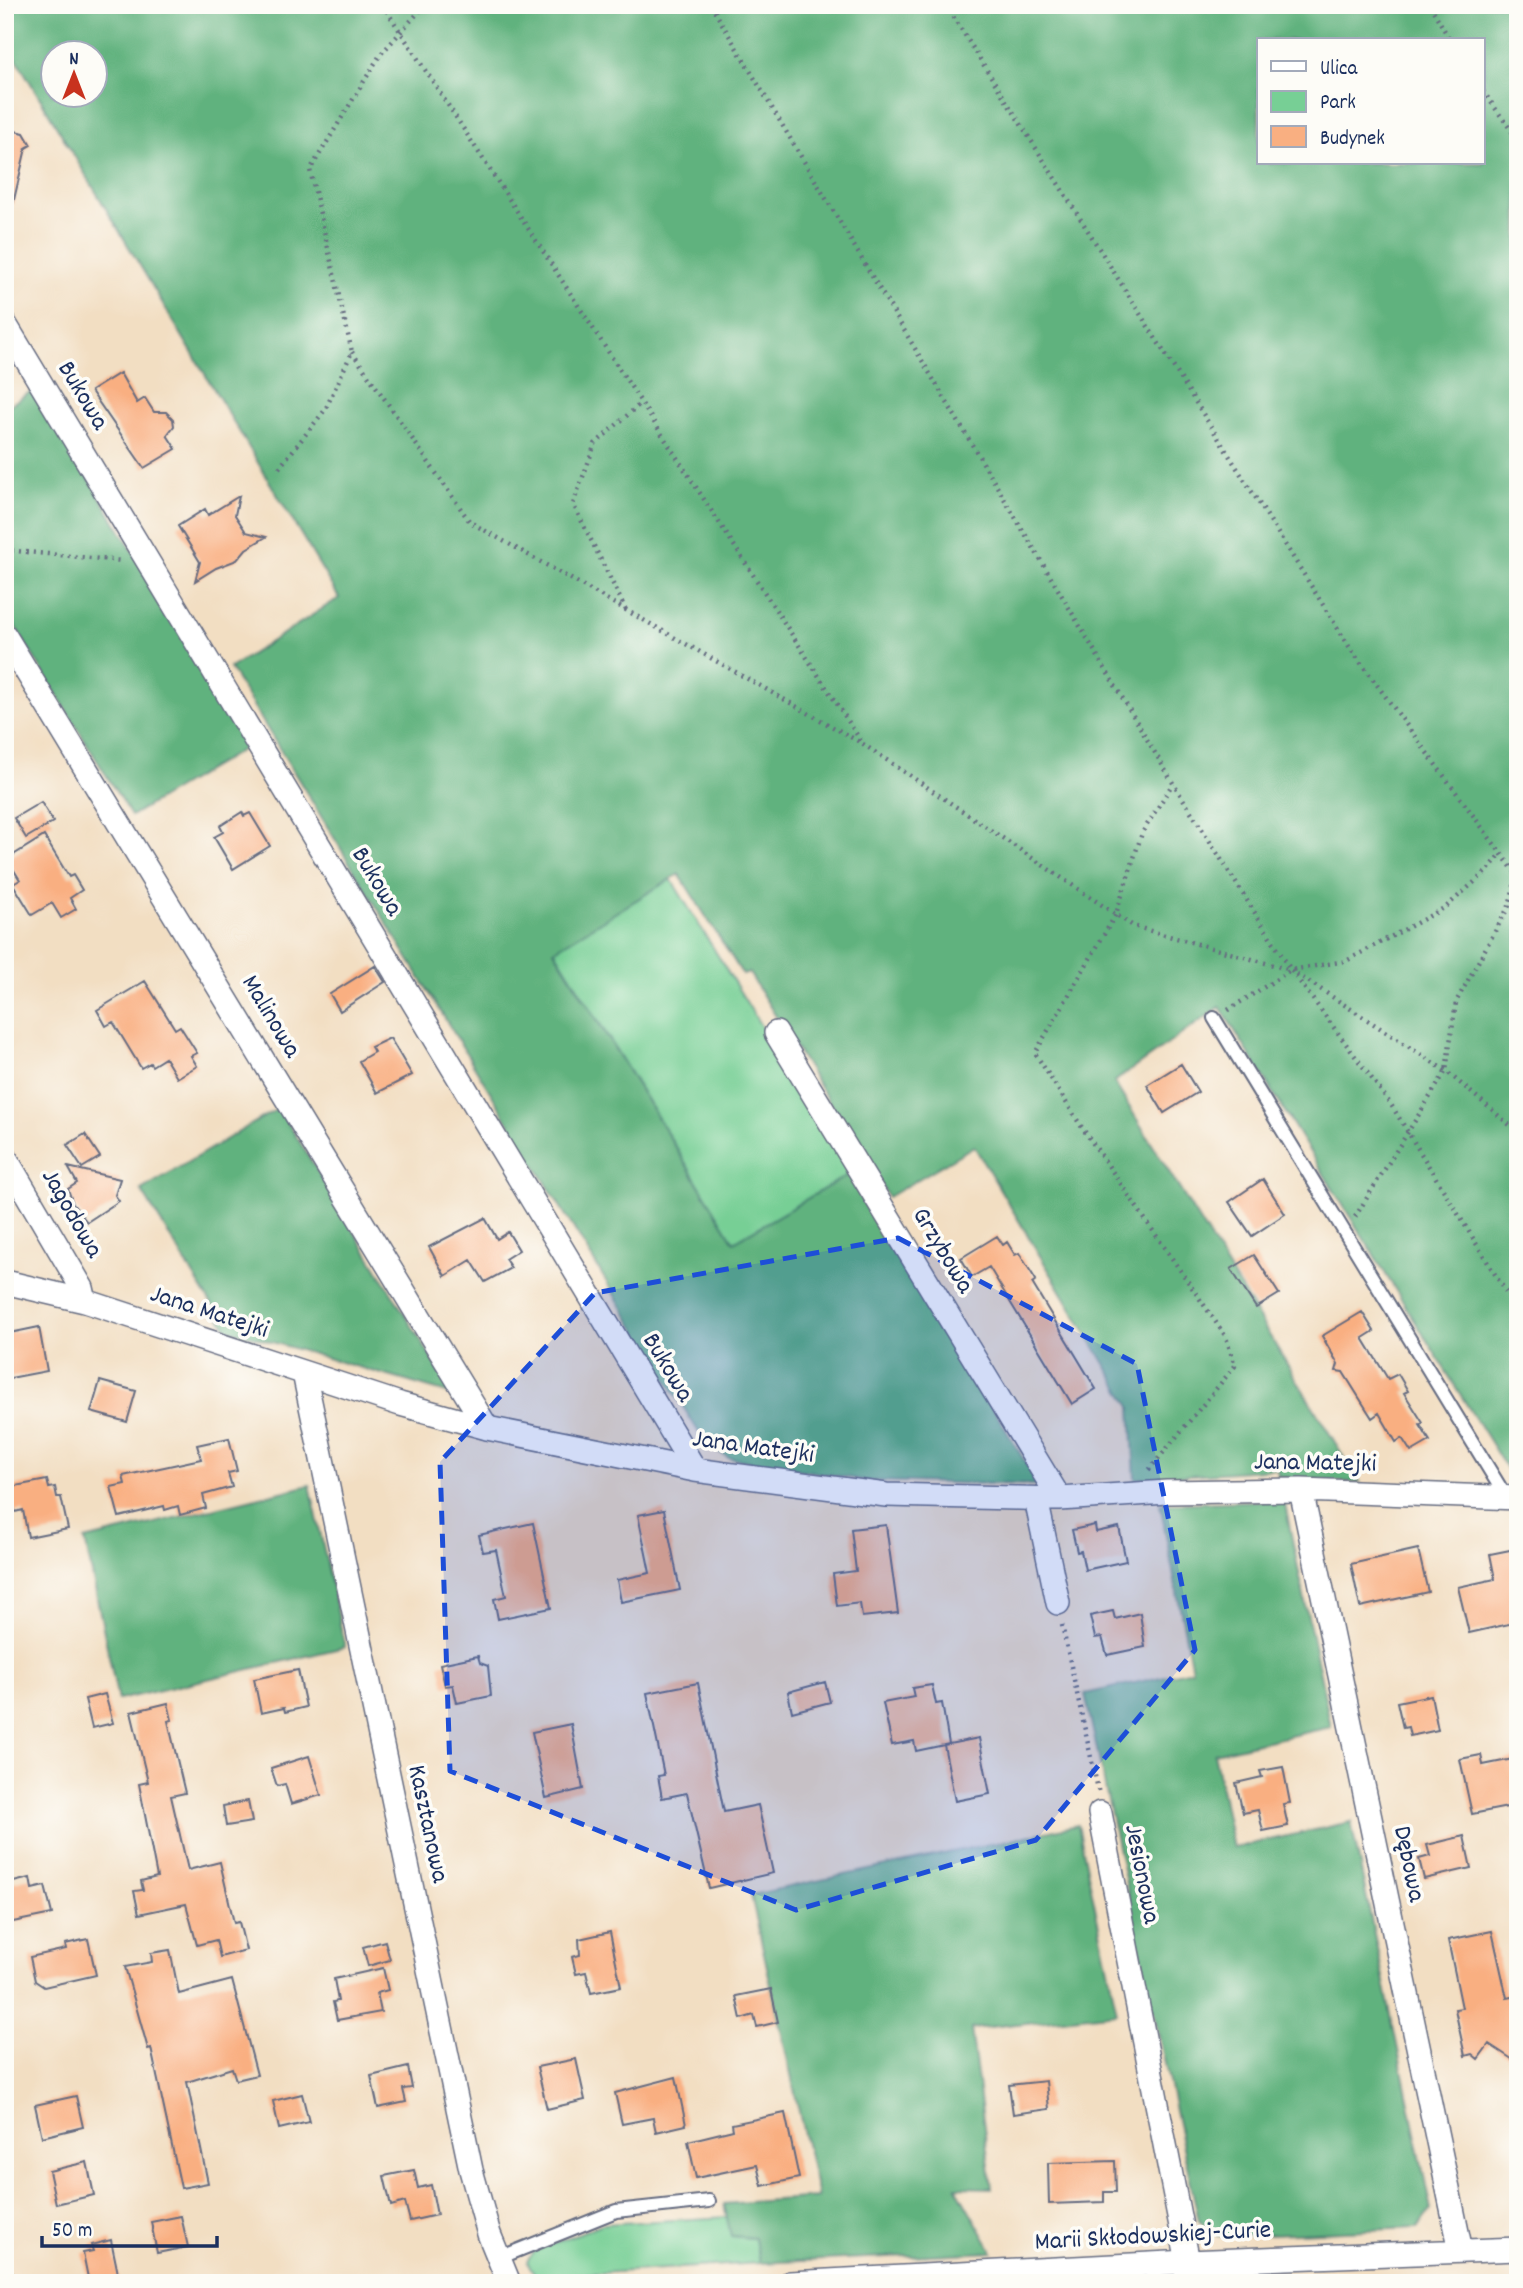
<svg xmlns="http://www.w3.org/2000/svg" width="1523" height="2288" viewBox="0 0 1523 2288" font-family="Dekko,sans-serif">
	<style>
		.green { fill: #77cf95; stroke: #497f7a; stroke-width: 2 }
		.forest { fill: #61b27e; stroke: #3e706e; stroke-width: 2; fill-rule: evenodd }
		.building { fill: #f9af81 }
		.lines { fill: none; stroke-linecap: round; stroke-linejoin: round }
		.service-casing { stroke: #666c81; stroke-width: 16 }
		.minor-casing { stroke: #666c81; stroke-width: 26 }
		.path { stroke: #666c81; stroke-width: 4.5; stroke-dasharray: 2 5; stroke-linecap: butt }
		.service { stroke: #fff; stroke-width: 12 }
		.minor { stroke: #fff; stroke-width: 23 }
		.marked { fill: #1d4ed8; fill-opacity: 0.2; stroke: #1d4ed8; stroke-width: 5; stroke-dasharray: 14 9; stroke-linejoin: round }
		.labels { text-anchor: middle; dominant-baseline: central; stroke-width: 7; stroke-linejoin: round; paint-order: stroke }
		.street-label { font-size: 26px; fill: #1b2f5e; stroke: #fdfcf7 }
	</style>
	<rect width="100%" height="100%" fill="#fdfcf7"/>
	<filter id="ink" filterUnits="userSpaceOnUse"><feTurbulence type="fractalNoise" baseFrequency=".0143" numOctaves="2"/><feDisplacementMap in="SourceGraphic" scale="14" xChannelSelector="R" yChannelSelector="G"/><feConvolveMatrix kernelMatrix="1 2 1 2 8 2 1 2 1" color-interpolation-filters="sRGB"/></filter>
	<filter id="wash" filterUnits="userSpaceOnUse"><feTurbulence type="fractalNoise" baseFrequency=".00686" numOctaves="4" result="noise"/><feDisplacementMap in="SourceGraphic" scale="28" xChannelSelector="R" yChannelSelector="G"/><feGaussianBlur stdDeviation="1.57" result="paint"/><feColorMatrix in="noise" values="0 0 0 0 0 0 0 0 0 0 0 0 0 0 0 0 0 1.4 0 .05"/><feComposite in="paint" operator="in"/></filter>
	<g filter="url(#wash)">
		<rect width="100%" height="100%" fill="#f2dec2"/>
		<path class="green" d="M 671,879 L 851,1173 L 734,1242 L 554,949 Z
			M 728,2217 L 732,2236 L 755,2238 L 759,2263 L 536,2277 L 527,2261 L 534,2251 L 602,2224 Z"/>
		<path class="forest" d="M 5,5 L 1518,5 L 1518,1482 L 1514,1481 L 1220,1007 L 1114,1082 L 1360,1483 L 1278,1477 L 1277,1469 L 1135,1479 L 1131,1407 L 974,1146 L 888,1197 L 749,973 L 743,975 L 679,874 L 554,950 L 734,1242 L 851,1173 L 1039,1485 L 868,1481 L 729,1458 L 706,1444 L 230,668 L 339,598 L 5,40 ZM 1259,40 L 1483,40 L 1483,163 L 1259,163 ZM 52,52 L 94,52 L 94,94 L 52,94 Z
			M 35,389 L 250,745 L 131,816 L 5,610 L 5,408 Z
			M 279,1108 L 454,1395 L 227,1329 L 141,1190 Z
			M 310,1485 L 345,1647 L 118,1700 L 85,1540 Z
			M 1284,1500 L 1331,1727 L 1214,1753 L 1233,1848 L 1351,1822 L 1431,2210 L 1417,2228 L 1218,2236 L 1199,2221 L 1085,1694 L 1192,1670 L 1160,1504 Z
			M 1078,1825 L 1117,2013 L 971,2029 L 992,2188 L 956,2187 L 993,2252 L 759,2263 L 755,2238 L 731,2236 L 724,2204 L 818,2197 L 751,1895 Z"/>
		<g id="blocks">
			<path class="building" d="M 5,129 L 24,133 L 31,145 L 26,148 L 13,204 L 5,203 Z
				M 120,373 L 137,403 L 145,398 L 154,412 L 166,412 L 173,419 L 174,426 L 167,435 L 176,449 L 144,468 L 91,391 Z
				M 239,496 L 235,515 L 246,532 L 266,537 L 246,549 L 237,560 L 216,568 L 195,581 L 200,562 L 178,526 L 205,509 L 208,515 Z
				M 41,802 L 53,822 L 26,838 L 14,818 Z
				M 242,812 L 244,816 L 250,813 L 270,846 L 233,869 L 214,837 L 223,832 L 220,826 Z
				M 44,836 L 69,877 L 73,875 L 82,890 L 70,898 L 76,909 L 61,918 L 52,903 L 32,915 L 13,884 L 20,880 L 7,859 Z
				M 375,966 L 385,982 L 340,1011 L 330,994 Z
				M 145,981 L 175,1029 L 180,1026 L 197,1053 L 191,1056 L 197,1066 L 177,1078 L 165,1058 L 152,1066 L 150,1063 L 141,1068 L 113,1022 L 106,1026 L 97,1010 Z
				M 390,1038 L 412,1075 L 377,1093 L 359,1061 L 374,1052 L 371,1047 Z
				M 1181,1064 L 1198,1092 L 1164,1113 L 1147,1085 Z
				M 85,1134 L 100,1157 L 82,1168 L 67,1145 Z
				M 68,1167 L 120,1179 L 115,1195 L 119,1201 L 87,1222 L 73,1204 L 68,1189 L 77,1183 Z
				M 1263,1179 L 1285,1214 L 1252,1236 L 1229,1202 Z
				M 485,1218 L 497,1239 L 508,1232 L 519,1250 L 505,1259 L 511,1268 L 485,1282 L 471,1260 L 445,1276 L 429,1247 Z
				M 997,1236 L 1003,1245 L 1007,1242 L 1015,1255 L 1019,1253 L 1036,1280 L 1032,1283 L 1096,1389 L 1072,1404 L 989,1267 L 972,1277 L 961,1258 Z
				M 1254,1255 L 1279,1294 L 1256,1308 L 1231,1269 Z
				M 1362,1312 L 1374,1331 L 1363,1338 L 1388,1379 L 1398,1374 L 1408,1391 L 1404,1393 L 1423,1423 L 1420,1425 L 1430,1441 L 1411,1452 L 1402,1438 L 1396,1442 L 1379,1413 L 1372,1418 L 1343,1372 L 1336,1371 L 1338,1364 L 1322,1336 Z
				M 39,1327 L 47,1371 L 5,1379 L 5,1334 Z
				M 100,1381 L 136,1391 L 127,1422 L 91,1412 Z
				M 229,1438 L 237,1471 L 228,1473 L 232,1487 L 203,1495 L 206,1508 L 180,1515 L 178,1506 L 165,1510 L 164,1506 L 119,1517 L 111,1487 L 125,1484 L 123,1476 L 201,1459 L 197,1445 Z
				M 47,1480 L 49,1488 L 55,1487 L 57,1497 L 61,1497 L 68,1529 L 28,1537 L 23,1510 L 15,1512 L 10,1487 Z
				M 664,1510 L 680,1590 L 621,1602 L 617,1580 L 650,1573 L 638,1515 Z
				M 533,1523 L 551,1608 L 498,1619 L 494,1599 L 506,1596 L 496,1550 L 483,1552 L 479,1535 Z
				M 886,1525 L 898,1613 L 862,1617 L 860,1603 L 837,1606 L 833,1574 L 856,1571 L 851,1529 Z
				M 1095,1525 L 1096,1532 L 1119,1527 L 1126,1561 L 1085,1570 L 1081,1551 L 1077,1552 L 1072,1530 Z
				M 1418,1549 L 1428,1592 L 1360,1607 L 1351,1564 Z
				M 1515,1549 L 1518,1622 L 1469,1633 L 1458,1587 L 1495,1579 L 1490,1554 Z
				M 1113,1611 L 1115,1619 L 1140,1613 L 1145,1647 L 1107,1655 L 1102,1637 L 1095,1638 L 1090,1616 Z
				M 478,1656 L 480,1663 L 488,1666 L 491,1696 L 457,1703 L 453,1685 L 445,1686 L 440,1664 Z
				M 298,1670 L 306,1707 L 285,1712 L 284,1708 L 261,1713 L 254,1679 Z
				M 825,1682 L 830,1702 L 792,1712 L 788,1692 Z
				M 698,1683 L 724,1812 L 758,1805 L 773,1873 L 709,1888 L 687,1793 L 662,1798 L 658,1776 L 664,1775 L 647,1693 Z
				M 932,1685 L 936,1704 L 942,1703 L 949,1744 L 916,1751 L 914,1741 L 892,1745 L 883,1703 L 914,1697 L 912,1688 Z
				M 105,1694 L 113,1723 L 92,1728 L 85,1699 Z
				M 1431,1695 L 1438,1730 L 1410,1736 L 1408,1727 L 1403,1728 L 1397,1702 Z
				M 168,1703 L 172,1720 L 168,1721 L 185,1793 L 171,1796 L 188,1870 L 220,1862 L 234,1923 L 239,1922 L 246,1950 L 220,1957 L 216,1940 L 197,1945 L 186,1904 L 139,1914 L 134,1891 L 143,1890 L 141,1881 L 157,1877 L 139,1784 L 148,1782 L 131,1712 Z
				M 571,1724 L 583,1789 L 546,1798 L 532,1732 Z
				M 979,1738 L 990,1794 L 955,1801 L 944,1745 Z
				M 1481,1755 L 1483,1765 L 1518,1758 L 1518,1805 L 1472,1814 L 1460,1759 Z
				M 309,1756 L 321,1795 L 291,1804 L 285,1784 L 277,1786 L 271,1768 Z
				M 1283,1767 L 1290,1803 L 1283,1804 L 1288,1826 L 1263,1831 L 1258,1810 L 1243,1813 L 1236,1783 L 1262,1777 L 1260,1771 Z
				M 248,1801 L 252,1822 L 226,1826 L 223,1806 Z
				M 1464,1836 L 1471,1868 L 1424,1879 L 1419,1859 L 1430,1856 L 1427,1845 Z
				M 30,1878 L 32,1889 L 45,1886 L 52,1914 L 8,1923 L 5,1884 Z
				M 1492,1931 L 1507,1998 L 1518,1996 L 1518,2063 L 1489,2044 L 1478,2059 L 1472,2054 L 1465,2056 L 1455,2009 L 1462,2008 L 1448,1940 Z
				M 610,1932 L 621,1987 L 591,1993 L 586,1972 L 576,1974 L 572,1957 L 580,1955 L 579,1939 Z
				M 88,1939 L 96,1975 L 44,1987 L 35,1981 L 30,1957 L 66,1949 L 65,1944 Z
				M 385,1941 L 390,1960 L 368,1966 L 363,1947 Z
				M 170,1950 L 179,1994 L 232,1980 L 257,2075 L 236,2080 L 232,2068 L 187,2082 L 208,2183 L 181,2188 L 151,2048 L 148,2049 L 125,1967 L 152,1962 L 151,1953 Z
				M 383,1968 L 388,1990 L 377,1993 L 381,2012 L 337,2020 L 333,2002 L 338,2001 L 334,1979 Z
				M 771,1989 L 778,2022 L 757,2027 L 754,2015 L 741,2019 L 736,1996 Z
				M 576,2059 L 585,2100 L 547,2109 L 537,2067 Z
				M 408,2067 L 412,2088 L 403,2089 L 406,2102 L 378,2108 L 371,2076 Z
				M 676,2077 L 686,2125 L 656,2132 L 653,2118 L 622,2124 L 615,2093 Z
				M 1046,2081 L 1049,2109 L 1013,2114 L 1009,2085 Z
				M 302,2094 L 309,2122 L 279,2129 L 273,2101 Z
				M 76,2096 L 83,2127 L 42,2137 L 35,2105 Z
				M 785,2113 L 799,2178 L 762,2186 L 757,2165 L 696,2178 L 688,2141 L 733,2130 L 732,2124 Z
				M 1115,2161 L 1116,2192 L 1104,2192 L 1104,2202 L 1049,2204 L 1048,2163 Z
				M 87,2162 L 94,2195 L 56,2204 L 49,2171 Z
				M 414,2170 L 418,2188 L 431,2185 L 437,2215 L 410,2221 L 405,2202 L 391,2206 L 384,2176 Z
				M 181,2216 L 188,2247 L 157,2253 L 151,2222 Z
				M 111,2240 L 120,2283 L 89,2283 L 83,2253 L 93,2251 L 91,2245 Z"/>
		</g>
	</g>
	<g filter="url(#ink)">
		<use href="#blocks" fill-opacity="0" stroke="#666c81" stroke-width="2"/>
		<g class="lines">
			<defs>
				<path id="service" d="M 1214,1018 L 1506,1497
					M 499,2258 L 616,2211 L 709,2201"/>
				<path id="minor" d="M 5,324 L 695,1470
					M 5,636 L 487,1428
					M 776,1033 L 1060,1499
					M 5,1157 L 82,1288 L 85,1301
					M 5,1282 L 85,1301 L 400,1404 L 487,1428 L 695,1470 L 886,1495 L 1060,1499 L 1167,1492 L 1301,1490 L 1518,1498
					M 304,1373 L 471,2170 L 489,2234 L 509,2283
					M 1301,1490 L 1461,2251
					M 1036,1499 L 1058,1603
					M 1100,1813 L 1188,2262
					M 5,2281 L 6,2283
					M 790,2283 L 1188,2262 L 1518,2249"/>
			</defs>
			<use href="#service" class="service-casing"/>
			<use href="#minor" class="minor-casing"/>
			<path class="path" d="M 383,5 L 861,741
				M 711,5 L 1173,783 L 1291,970 L 1390,1103 L 1509,1297 L 1518,1327
				M 946,5 L 1352,651 L 1517,875
				M 1430,5 L 1450,40
				M 1483,91 L 1518,140
				M 352,352 L 470,522 L 863,744 L 1133,926 L 1291,970 L 1446,1071 L 1518,1132
				M 279,468 L 325,410 L 352,352 L 310,170 L 380,55 L 425,5
				M 5,550 L 123,561
				M 626,610 L 573,504 L 595,444 L 641,403
				M 1228,1010 L 1291,970 L 1346,961 L 1446,907 L 1488,870 L 1501,854
				M 1355,1217 L 1446,1071 L 1456,1002 L 1509,906 L 1518,870
				M 1149,1470 L 1235,1366 L 1226,1337 L 1081,1126 L 1035,1053 L 1116,914 L 1142,833 L 1173,783
				M 1062,1625 L 1099,1794"/>
			<use href="#service" class="service"/>
			<use href="#minor" class="minor"/>
		</g>
	</g>
	<path class="marked" d="M 898,1238 L 1137,1364 L 1195,1650 L 1036,1840 L 796,1910 L 450,1771 L 440,1462 L 595,1293 Z"/>
	<g class="labels">
		<g class="street-label">
			<text transform="translate(82 396) rotate(59)">Bukowa</text>
			<text transform="translate(376 882) rotate(59)">Bukowa</text>
			<text transform="translate(270 1017) rotate(59)">Malinowa</text>
			<text transform="translate(71 1214) rotate(60)">Jagodowa</text>
			<text transform="translate(942 1251) rotate(59)">Grzybowa</text>
			<text transform="translate(209 1313) rotate(18)">Jana Matejki</text>
			<text transform="translate(667 1368) rotate(59)">Bukowa</text>
			<text transform="translate(753 1448) rotate(8)">Jana Matejki</text>
			<text transform="translate(1315 1464) rotate(1)">Jana Matejki</text>
			<text transform="translate(427 1824) rotate(78)">Kasztanowa</text>
			<text transform="translate(1408 1864) rotate(78)">Dębowa</text>
			<text transform="translate(1141 1874) rotate(79)">Jesionowa</text>
			<text transform="translate(1153 2237) rotate(-3)">Marii Skłodowskiej-Curie</text>
		</g>
	</g>
	<rect width="1523" height="2288" fill="none" stroke="#fdfcf7" stroke-width="28"/>
	<rect x="1257" y="38" width="228" height="126" fill="#fdfcf7" stroke="#a3aaba" stroke-width="2"/>
	<rect x="1271" y="61" width="35" height="10" fill="#ffffff" stroke="#a3aaba" stroke-width="2"/>
	<text x="1320" y="74" font-size="21" fill="#1b2f5e">Ulica</text>
	<rect x="1271" y="91" width="35" height="21" fill="#77cf95" stroke="#a3aaba" stroke-width="2"/>
	<text x="1320" y="108" font-size="21" fill="#1b2f5e">Park</text>
	<rect x="1271" y="126" width="35" height="21" fill="#f9af81" stroke="#a3aaba" stroke-width="2"/>
	<text x="1320" y="144" font-size="21" fill="#1b2f5e">Budynek</text>
	<g transform="translate(74 74)"><circle r="33" fill="#fdfcf7" stroke="#a3aaba" stroke-width="2"/>
	<path d="M0-5L12 26L0 18L-12 26Z" fill="#c8321e"/>
	<text y="-10" font-size="19" font-weight="bold" text-anchor="middle" fill="#1b2f5e">N</text>
	</g>
	<path d="M42 2236v10h175v-10" fill="none" stroke="#1b2f5e" stroke-width="3.5"/>
	<text x="52" y="2236" font-size="21" fill="#1b2f5e" stroke="#fdfcf7" stroke-width="5" paint-order="stroke">50 m</text>
</svg>
